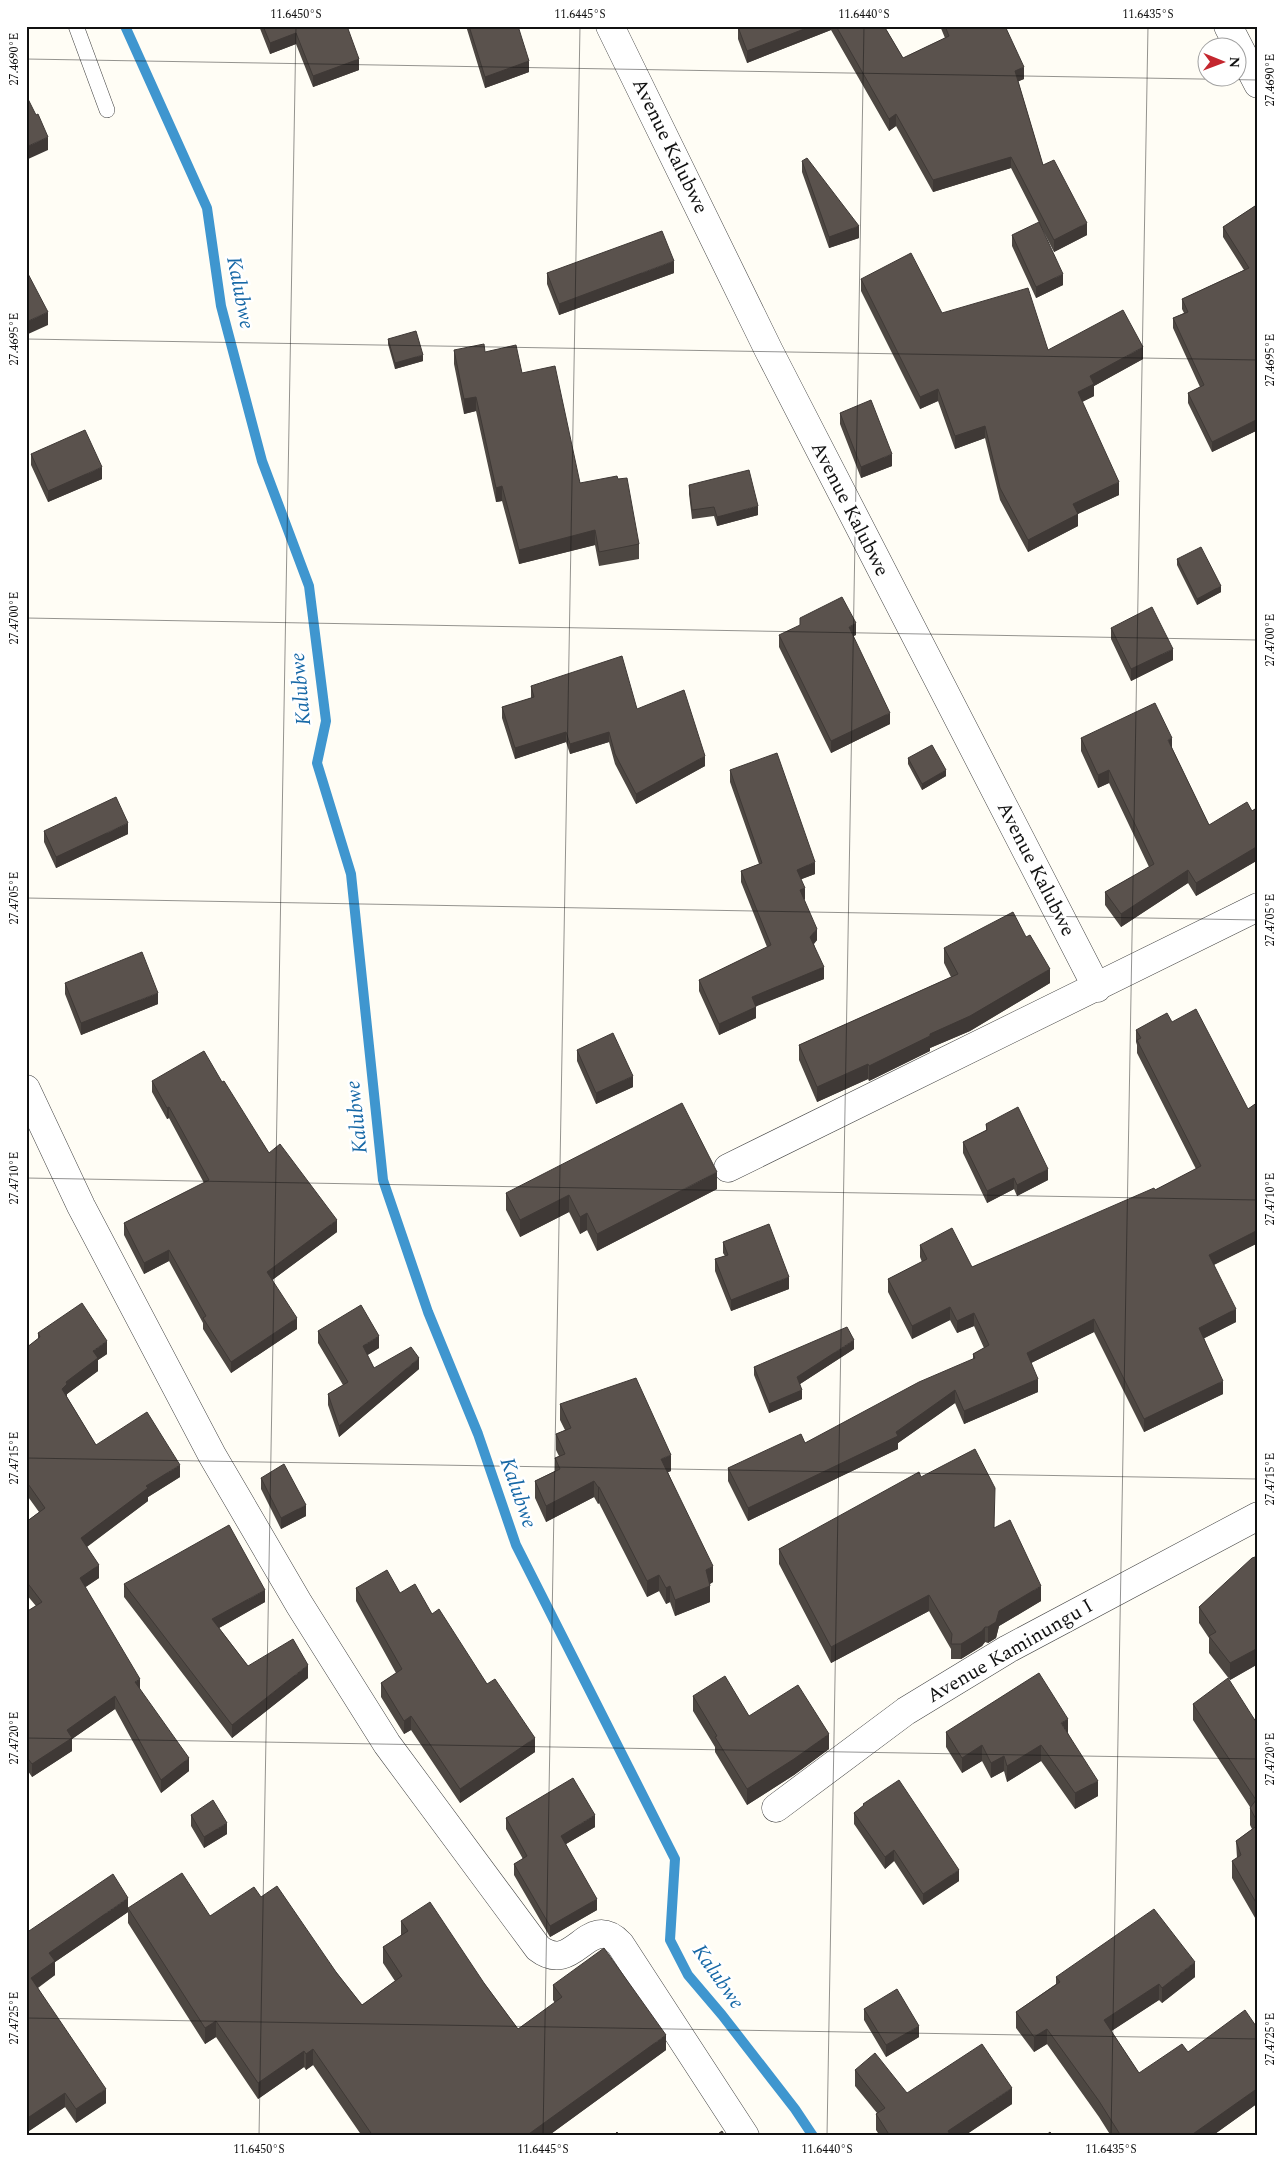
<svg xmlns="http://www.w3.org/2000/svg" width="1284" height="2162" viewBox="0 0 1284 2162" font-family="Spectral,serif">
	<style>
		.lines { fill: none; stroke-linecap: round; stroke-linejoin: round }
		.stream { stroke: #3f96cf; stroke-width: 10 }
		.lane-casing { stroke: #444; stroke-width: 16 }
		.street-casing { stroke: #444; stroke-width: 29 }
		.lane { stroke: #fff; stroke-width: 15 }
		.street { stroke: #fff; stroke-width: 28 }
		.wall { fill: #4d4742 }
		.shaded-wall { fill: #3f3936 }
		.building { fill: #5a524d; stroke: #3f3936 }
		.ticks { fill: none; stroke: #111; stroke-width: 1; stroke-opacity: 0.45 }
		.labels { text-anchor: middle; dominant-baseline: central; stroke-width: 5; stroke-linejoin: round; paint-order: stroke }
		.street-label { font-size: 20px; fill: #111; stroke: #fff }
		.water-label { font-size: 21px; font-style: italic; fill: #1768a6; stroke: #fff }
		.neatline { fill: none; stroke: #111; stroke-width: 2 }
		.ticks-label { font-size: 12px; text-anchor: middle; fill: #111 }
	</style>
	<rect width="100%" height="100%" fill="#fffdf5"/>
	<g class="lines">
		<path class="stream" d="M 125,26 L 207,208 L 221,306 L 262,461 L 309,586 L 326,721 L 317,763 L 351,874 L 383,1180 L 428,1312 L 478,1434 L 516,1545 L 675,1859 L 670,1940 L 688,1975 L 722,2015 L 795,2109 L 813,2136"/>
		<defs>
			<path id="lane" d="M 76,26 L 107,110"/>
			<path id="street" d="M 610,26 L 769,351 L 1097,988
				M 1228,26 L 1258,84
				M 26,1089 L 81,1206 L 212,1455 L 299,1604 L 387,1744 L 538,1948 C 575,1977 587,1910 620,1944 L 745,2136
				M 728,1168 L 1258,907
				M 776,1808 L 906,1711 L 1008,1649 L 1258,1516"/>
		</defs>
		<use href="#lane" class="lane-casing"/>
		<use href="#street" class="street-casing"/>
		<use href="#lane" class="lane"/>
		<use href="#street" class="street"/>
	</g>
	<path class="wall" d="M 259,26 L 347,26 L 359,70 L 313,87 L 296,44 L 270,54 Z
		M 466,26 L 518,26 L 529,72 L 485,88 Z
		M 740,26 L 884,26 L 903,58 L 945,38 L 940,26 L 1005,26 L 1024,79 L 1018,81 L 1043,165 L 1087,235 L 1054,252 L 1011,168 L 933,192 L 896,126 L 889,131 L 831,30 L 747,63 L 738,39 L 738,27 Z
		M 802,161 L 859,238 L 829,248 L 802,172 Z
		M 1255,206 L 1258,430 L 1212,452 L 1188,403 L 1188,393 L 1200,387 L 1173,328 L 1173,318 L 1184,313 L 1182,309 L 1182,299 L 1244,270 L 1223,237 L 1223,227 Z
		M 1012,235 L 1063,285 L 1036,298 L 1012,246 Z
		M 547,273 L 674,273 L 559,315 L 547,284 Z
		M 861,279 L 942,313 L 1048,350 L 1143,359 L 1094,386 L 1094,396 L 1082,402 L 1119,495 L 1078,514 L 1078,526 L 1028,552 L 1000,500 L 985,438 L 955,449 L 938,401 L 920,409 L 861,291 Z
		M 388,339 L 423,361 L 395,369 L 388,344 Z
		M 454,350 L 485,352 L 522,373 L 580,483 L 639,544 L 639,559 L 599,566 L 595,545 L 519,564 L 502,501 L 496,502 L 476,411 L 464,414 L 454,364 Z
		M 840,413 L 892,466 L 861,478 L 840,424 Z
		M 31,454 L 102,479 L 48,502 L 31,465 Z
		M 689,485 L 758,515 L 717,526 L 714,516 L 692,519 L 689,494 Z
		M 1177,559 L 1221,592 L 1197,605 L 1177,565 Z
		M 1111,628 L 1173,660 L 1131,681 L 1111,639 Z
		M 779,635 L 856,635 L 853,636 L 890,724 L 831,753 L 779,647 Z
		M 531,686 L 637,709 L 705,766 L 636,804 L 615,764 L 609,742 L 570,754 L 566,742 L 515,759 L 502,718 L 502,707 L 531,698 Z
		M 1081,738 L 1172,748 L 1209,825 L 1252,811 L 1258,807 L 1258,860 L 1196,896 L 1188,883 L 1121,927 L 1105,905 L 1105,892 L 1149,867 L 1109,783 L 1098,788 L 1081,751 Z
		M 908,758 L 946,776 L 922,790 L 908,764 Z
		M 730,770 L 815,874 L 801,879 L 805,899 L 804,900 L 817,940 L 814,944 L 824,979 L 756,1006 L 756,1018 L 719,1035 L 699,991 L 699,980 L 767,947 L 741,882 L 741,871 L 759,864 L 730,782 Z
		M 44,831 L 128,834 L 56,868 L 44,842 Z
		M 944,948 L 1050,983 L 970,1031 L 930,1048 L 930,1051 L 869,1081 L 868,1079 L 817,1102 L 799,1060 L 799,1045 L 951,977 L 944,963 Z
		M 65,983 L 158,1004 L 81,1035 L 65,994 Z
		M 1172,1022 L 1248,1109 L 1258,1102 L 1258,1243 L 1214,1265 L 1236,1322 L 1204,1338 L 1223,1394 L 1144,1432 L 1094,1332 L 1031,1363 L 1038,1392 L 964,1424 L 955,1403 L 898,1443 L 898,1449 L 748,1521 L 728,1481 L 728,1468 L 805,1443 L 973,1359 L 973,1354 L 984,1348 L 974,1326 L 957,1333 L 950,1320 L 912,1339 L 888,1292 L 888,1279 L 922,1262 L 920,1257 L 920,1245 L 972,1267 L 1155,1190 L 1196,1169 L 1137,1053 L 1137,1045 L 1136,1042 L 1136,1030 Z
		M 577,1050 L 633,1087 L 596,1104 L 577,1061 Z
		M 152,1081 L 222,1082 L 269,1153 L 337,1232 L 272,1280 L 297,1329 L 231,1373 L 203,1329 L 203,1323 L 169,1261 L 144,1274 L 124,1235 L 124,1223 L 204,1183 L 169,1118 L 167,1119 L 152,1092 Z
		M 986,1124 L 1048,1180 L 1017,1196 L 1014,1189 L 987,1203 L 963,1153 L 963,1142 L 986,1130 Z
		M 717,1189 L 597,1251 L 587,1230 L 580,1234 L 569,1212 L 520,1237 L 506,1210 L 506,1193 Z
		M 723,1242 L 789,1289 L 731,1311 L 715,1271 L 715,1259 L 725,1256 L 723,1253 Z
		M 318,1331 L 379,1348 L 367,1355 L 374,1368 L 419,1369 L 339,1437 L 328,1405 L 328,1394 L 343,1385 L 318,1343 Z
		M 38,1333 L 107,1354 L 98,1360 L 98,1371 L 67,1394 L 67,1397 L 96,1445 L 180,1477 L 148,1497 L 148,1501 L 87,1547 L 99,1578 L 85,1587 L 140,1689 L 189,1771 L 161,1793 L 115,1709 L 72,1739 L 72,1751 L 32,1777 L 26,1768 L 26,1612 L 36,1606 L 26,1594 L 26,1522 L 39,1512 L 26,1494 L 26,1348 L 38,1339 Z
		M 854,1349 L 800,1384 L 802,1399 L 769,1413 L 754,1375 L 754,1367 Z
		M 560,1404 L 671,1471 L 668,1472 L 713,1582 L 710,1584 L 710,1602 L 675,1616 L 670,1602 L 666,1604 L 659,1591 L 647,1597 L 599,1503 L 598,1504 L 594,1497 L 546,1522 L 535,1498 L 535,1481 L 555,1471 L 555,1458 L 559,1456 L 556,1450 L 556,1434 L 565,1430 L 560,1420 Z
		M 921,1477 L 994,1528 L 1041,1601 L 999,1626 L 996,1638 L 988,1643 L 985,1642 L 982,1646 L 961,1659 L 951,1659 L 951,1649 L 929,1611 L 831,1663 L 779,1564 L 779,1549 Z
		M 261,1478 L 306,1516 L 281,1529 L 261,1489 Z
		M 1258,1556 L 1258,1664 L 1230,1680 L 1209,1653 L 1209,1638 L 1199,1623 L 1199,1607 Z
		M 124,1584 L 265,1602 L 219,1628 L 248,1666 L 308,1678 L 232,1738 L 124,1597 Z
		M 356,1588 L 400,1593 L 432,1614 L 487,1684 L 535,1752 L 460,1803 L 411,1730 L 404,1734 L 381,1697 L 381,1683 L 396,1673 L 356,1601 Z
		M 693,1696 L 749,1716 L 829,1749 L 794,1775 L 747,1805 L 715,1752 L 715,1747 L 693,1711 Z
		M 1193,1704 L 1258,1725 L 1258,1923 L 1232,1878 L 1232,1861 L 1237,1858 L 1236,1841 L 1252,1829 L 1250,1825 L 1250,1807 L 1193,1720 Z
		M 946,1732 L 1068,1733 L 1098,1796 L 1075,1809 L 1041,1761 L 1007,1782 L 1004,1771 L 991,1778 L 982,1761 L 962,1773 L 946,1747 Z
		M 863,1804 L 959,1881 L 923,1905 L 894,1861 L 885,1869 L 854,1824 L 854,1813 L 863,1806 Z
		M 191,1815 L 227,1834 L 204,1848 L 191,1826 Z
		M 506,1818 L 595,1827 L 566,1844 L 597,1910 L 550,1937 L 514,1875 L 514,1864 L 523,1859 L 506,1829 Z
		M 261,1897 L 336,1972 L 362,2005 L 395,1981 L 383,1963 L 383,1947 L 401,1935 L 401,1921 L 484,1983 L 518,2029 L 555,2003 L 553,2000 L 553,1985 L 666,2050 L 548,2136 L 362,2136 L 313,2065 L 306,2070 L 304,2067 L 258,2099 L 216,2037 L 205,2044 L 128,1923 L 128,1912 L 55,1962 L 55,1975 L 38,1988 L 106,2103 L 76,2123 L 65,2107 L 26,2133 L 26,1933 L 128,1908 L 210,1916 Z
		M 1056,1977 L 1195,1977 L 1162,2003 L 1159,2000 L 1111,2031 L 1139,2073 L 1188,2052 L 1258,2029 L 1258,2103 L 1212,2136 L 1111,2136 L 1099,2117 L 1047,2044 L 1034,2052 L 1016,2028 L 1016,2012 L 1056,1984 Z
		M 864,2009 L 919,2037 L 886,2057 L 864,2020 Z
		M 855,2070 L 907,2093 L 1012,2104 L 964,2136 L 880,2136 L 876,2130 L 876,2114 L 877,2113 L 855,2086 Z"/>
	<path class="shaded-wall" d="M 812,26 L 831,26 L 831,30 L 747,63 L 747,51 Z
		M 296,33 L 296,44 L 270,54 L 270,43 Z
		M 359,59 L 359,70 L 313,87 L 313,76 Z
		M 529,61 L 529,72 L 485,88 L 485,77 Z
		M 1024,67 L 1024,79 L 1015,83 L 1015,71 Z
		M 896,114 L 896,126 L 889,131 L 889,119 Z
		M 48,137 L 48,150 L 26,160 L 26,147 Z
		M 1011,157 L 1011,168 L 933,192 L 933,180 Z
		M 1087,223 L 1087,235 L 1054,252 L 1054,240 Z
		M 859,226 L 859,238 L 829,248 L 829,237 Z
		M 674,261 L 674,273 L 559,315 L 559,304 Z
		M 1063,274 L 1063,285 L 1036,298 L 1036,287 Z
		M 48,312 L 48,325 L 26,335 L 26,322 Z
		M 1143,347 L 1143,359 L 1094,386 L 1094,396 L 1078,404 L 1078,392 L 1090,376 Z
		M 423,355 L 423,361 L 395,369 L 395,363 Z
		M 938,389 L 938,401 L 920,409 L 920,397 Z
		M 476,397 L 476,411 L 464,414 L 464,399 Z
		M 1258,419 L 1258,430 L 1212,452 L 1212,442 Z
		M 985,426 L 985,438 L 955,449 L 955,436 Z
		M 892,454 L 892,466 L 861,478 L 861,467 Z
		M 102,467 L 102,479 L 48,502 L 48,491 Z
		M 1119,482 L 1119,495 L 1073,516 L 1073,504 Z
		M 502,486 L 502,501 L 496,502 L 496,488 Z
		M 758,506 L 758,515 L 717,526 L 717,517 Z
		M 1078,514 L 1078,526 L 1028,552 L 1028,540 Z
		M 595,530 L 595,545 L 519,564 L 519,550 Z
		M 1221,586 L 1221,592 L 1197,605 L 1197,599 Z
		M 856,623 L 856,635 L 849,638 L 849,627 Z
		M 1173,649 L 1173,660 L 1131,681 L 1131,669 Z
		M 890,713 L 890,724 L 831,753 L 831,741 Z
		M 566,732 L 566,742 L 515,759 L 515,748 Z
		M 609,732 L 609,742 L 570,754 L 570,744 Z
		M 1172,738 L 1172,751 L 1168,740 Z
		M 705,756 L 705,766 L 636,804 L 636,794 Z
		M 946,770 L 946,776 L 922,790 L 922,784 Z
		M 1109,770 L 1109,783 L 1098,788 L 1098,775 Z
		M 128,823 L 128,834 L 56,868 L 56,857 Z
		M 1258,846 L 1258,860 L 1196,896 L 1196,883 Z
		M 815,862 L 815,874 L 797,881 L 797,870 Z
		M 1188,870 L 1188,883 L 1121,927 L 1121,914 Z
		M 805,888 L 805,899 L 800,902 L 800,890 Z
		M 817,929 L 817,940 L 810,948 L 810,937 Z
		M 824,967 L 824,979 L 752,1008 L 752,997 Z
		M 1050,969 L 1050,983 L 970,1031 L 930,1048 L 930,1051 L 869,1081 L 869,1066 Z
		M 158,993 L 158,1004 L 81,1035 L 81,1023 Z
		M 756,1007 L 756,1018 L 719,1035 L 719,1024 Z
		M 868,1064 L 868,1079 L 817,1102 L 817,1087 Z
		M 633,1076 L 633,1087 L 596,1104 L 596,1093 Z
		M 169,1107 L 169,1118 L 167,1119 L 167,1108 Z
		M 1048,1169 L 1048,1180 L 1017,1196 L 1017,1185 Z
		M 717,1172 L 717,1189 L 597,1251 L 597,1234 Z
		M 1014,1178 L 1014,1189 L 987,1203 L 987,1191 Z
		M 569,1195 L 569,1212 L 520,1237 L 520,1220 Z
		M 587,1213 L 587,1230 L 580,1234 L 580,1217 Z
		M 337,1220 L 337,1232 L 267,1284 L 267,1272 Z
		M 1258,1230 L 1258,1243 L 1209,1267 L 1209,1255 Z
		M 169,1250 L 169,1261 L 144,1274 L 144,1263 Z
		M 789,1277 L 789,1289 L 731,1311 L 731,1300 Z
		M 950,1307 L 950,1320 L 912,1339 L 912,1326 Z
		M 1236,1309 L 1236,1322 L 1199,1341 L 1199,1328 Z
		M 974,1313 L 974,1326 L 957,1333 L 957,1321 Z
		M 297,1318 L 297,1329 L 231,1373 L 231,1362 Z
		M 1094,1319 L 1094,1332 L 1027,1365 L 1027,1353 Z
		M 379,1336 L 379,1348 L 363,1358 L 363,1346 Z
		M 854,1340 L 854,1349 L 797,1386 L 797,1377 Z
		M 107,1341 L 107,1354 L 98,1360 L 98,1371 L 67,1394 L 67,1397 L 62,1402 L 62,1389 L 66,1382 L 93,1351 Z
		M 419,1358 L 419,1369 L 339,1437 L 339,1426 Z
		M 1038,1379 L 1038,1392 L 964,1424 L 964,1411 Z
		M 1223,1381 L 1223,1394 L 1144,1432 L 1144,1419 Z
		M 802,1390 L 802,1399 L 769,1413 L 769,1404 Z
		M 955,1390 L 955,1403 L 898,1443 L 898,1449 L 748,1521 L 748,1508 L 896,1432 Z
		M 671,1455 L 671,1471 L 661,1475 L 661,1459 Z
		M 180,1465 L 180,1477 L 148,1497 L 148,1501 L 81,1551 L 81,1538 L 146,1486 Z
		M 594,1481 L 594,1497 L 546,1522 L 546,1506 Z
		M 598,1487 L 599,1487 L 599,1503 L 598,1504 Z
		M 306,1505 L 306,1516 L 281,1529 L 281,1518 Z
		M 99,1565 L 99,1578 L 80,1591 L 80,1578 Z
		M 713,1566 L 713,1582 L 706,1586 L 706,1570 Z
		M 659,1575 L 659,1591 L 647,1597 L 647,1581 Z
		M 670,1586 L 670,1602 L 666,1604 L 666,1588 Z
		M 710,1586 L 710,1602 L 675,1616 L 675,1600 Z
		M 1041,1586 L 1041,1601 L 999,1626 L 996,1638 L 988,1643 L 988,1627 L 999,1611 Z
		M 265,1590 L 265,1602 L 212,1632 L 212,1619 Z
		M 929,1595 L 929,1611 L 831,1663 L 831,1647 Z
		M 985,1627 L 985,1642 L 982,1646 L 961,1659 L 961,1644 Z
		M 1258,1648 L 1258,1664 L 1230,1680 L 1230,1663 Z
		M 308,1665 L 308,1678 L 232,1738 L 232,1725 Z
		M 140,1679 L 140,1691 L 135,1682 Z
		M 115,1696 L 115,1709 L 72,1739 L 72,1751 L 32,1777 L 32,1764 L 67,1730 Z
		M 411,1716 L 411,1730 L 404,1734 L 404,1721 Z
		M 1068,1719 L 1068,1734 L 1061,1723 Z
		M 829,1734 L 829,1749 L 794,1775 L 747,1805 L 747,1789 Z
		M 535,1738 L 535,1752 L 460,1803 L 460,1789 Z
		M 982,1745 L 982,1761 L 962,1773 L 962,1758 Z
		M 1041,1745 L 1041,1761 L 1007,1782 L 1007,1766 Z
		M 1004,1756 L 1004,1771 L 991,1778 L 991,1763 Z
		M 189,1758 L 189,1771 L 161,1793 L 161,1780 Z
		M 1098,1781 L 1098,1796 L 1075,1809 L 1075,1793 Z
		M 595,1815 L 595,1827 L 561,1847 L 561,1836 Z
		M 227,1823 L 227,1834 L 204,1848 L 204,1837 Z
		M 894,1850 L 894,1861 L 885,1869 L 885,1857 Z
		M 959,1870 L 959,1881 L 923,1905 L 923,1894 Z
		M 128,1898 L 128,1912 L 55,1962 L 55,1975 L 31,1992 L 31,1978 L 49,1953 Z
		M 597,1899 L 597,1910 L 550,1937 L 550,1926 Z
		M 1195,1962 L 1195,1977 L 1162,2003 L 1162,1988 Z
		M 1159,1984 L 1159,2000 L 1104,2036 L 1104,2020 Z
		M 216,2021 L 216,2037 L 205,2044 L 205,2028 Z
		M 919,2026 L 919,2037 L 886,2057 L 886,2045 Z
		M 1047,2029 L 1047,2044 L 1034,2052 L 1034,2037 Z
		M 666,2035 L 666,2050 L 548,2136 L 526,2136 Z
		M 313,2049 L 313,2065 L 306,2070 L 306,2054 Z
		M 304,2051 L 304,2067 L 258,2099 L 258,2083 Z
		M 1012,2088 L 1012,2104 L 964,2136 L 948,2136 L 948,2131 Z
		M 1258,2088 L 1258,2103 L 1212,2136 L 1190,2136 Z
		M 106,2089 L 106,2103 L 76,2123 L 76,2109 Z
		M 65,2093 L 65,2107 L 26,2133 L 26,2119 Z"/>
	<path class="building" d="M 263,26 L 347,26 L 359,59 L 313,76 L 296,33 L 270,43 Z
		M 469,26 L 518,26 L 529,61 L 485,77 Z
		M 740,26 L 812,26 L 747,51 L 738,27 Z
		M 836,26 L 884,26 L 903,58 L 949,36 L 945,26 L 1005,26 L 1024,67 L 1015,71 L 1043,165 L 1054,160 L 1087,223 L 1054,240 L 1011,157 L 933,180 L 896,114 L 889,119 Z
		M 26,95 L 36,115 L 38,114 L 48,137 L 26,147 Z
		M 807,158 L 859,226 L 829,237 L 802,161 Z
		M 1255,206 L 1258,211 L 1258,419 L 1212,442 L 1188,393 L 1204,385 L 1173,318 L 1188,312 L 1182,299 L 1249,268 L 1223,227 Z
		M 1039,222 L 1063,274 L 1036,287 L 1012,235 Z
		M 662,231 L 674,261 L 559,304 L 547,273 Z
		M 911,253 L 942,313 L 1028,288 L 1048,350 L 1123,310 L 1143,347 L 1090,376 L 1094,384 L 1078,392 L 1119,482 L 1073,504 L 1078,514 L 1028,540 L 1000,488 L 985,426 L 955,436 L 938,389 L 920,397 L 861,279 Z
		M 26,270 L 48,312 L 26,322 Z
		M 416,331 L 423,355 L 395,363 L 388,339 Z
		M 484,344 L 485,352 L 516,345 L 522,373 L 555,366 L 580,483 L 617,476 L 618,479 L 627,478 L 639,544 L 599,552 L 595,530 L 519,550 L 502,486 L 496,488 L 476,397 L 464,399 L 454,350 Z
		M 871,400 L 892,454 L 861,467 L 840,413 Z
		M 85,430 L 102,467 L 48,491 L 31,454 Z
		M 749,470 L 758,506 L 717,517 L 714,507 L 692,510 L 689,485 Z
		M 1201,547 L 1221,586 L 1197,599 L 1177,559 Z
		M 842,597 L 856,623 L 849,627 L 890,713 L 831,741 L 779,635 L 800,625 L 800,618 Z
		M 1152,607 L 1173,649 L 1131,669 L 1111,628 Z
		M 622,656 L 637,709 L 684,690 L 705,756 L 636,794 L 615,754 L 609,732 L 570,744 L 566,732 L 515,748 L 502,707 L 534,697 L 531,686 Z
		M 1155,703 L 1172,738 L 1168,740 L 1209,825 L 1247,802 L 1252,811 L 1258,807 L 1258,846 L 1196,883 L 1188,870 L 1121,914 L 1105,892 L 1154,864 L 1109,770 L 1098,775 L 1081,738 Z
		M 932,745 L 946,770 L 922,784 L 908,758 Z
		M 777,753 L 815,862 L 797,870 L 805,888 L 800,890 L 817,929 L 810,937 L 824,967 L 752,997 L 756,1007 L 719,1024 L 699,980 L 771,945 L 741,871 L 762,863 L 730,770 Z
		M 116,797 L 128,823 L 56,857 L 44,831 Z
		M 1013,912 L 1026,937 L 1030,935 L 1050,969 L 970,1016 L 930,1034 L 930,1036 L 869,1066 L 868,1064 L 817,1087 L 799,1045 L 958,974 L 944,948 Z
		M 142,952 L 158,993 L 81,1023 L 65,983 Z
		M 1196,1009 L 1248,1109 L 1258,1102 L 1258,1230 L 1209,1255 L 1236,1309 L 1199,1328 L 1223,1381 L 1144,1419 L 1094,1319 L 1027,1353 L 1038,1379 L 964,1411 L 955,1390 L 896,1432 L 898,1436 L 748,1508 L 728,1468 L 801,1434 L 805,1443 L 919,1382 L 975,1358 L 973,1354 L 989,1345 L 974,1313 L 957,1321 L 950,1307 L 912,1326 L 888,1279 L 927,1259 L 920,1245 L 952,1228 L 972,1267 L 1154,1188 L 1155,1190 L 1201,1166 L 1137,1040 L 1141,1038 L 1136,1030 L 1167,1013 L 1172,1022 Z
		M 613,1033 L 633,1076 L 596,1093 L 577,1050 Z
		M 204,1051 L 222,1082 L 224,1081 L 269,1153 L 280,1144 L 337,1220 L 267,1272 L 297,1318 L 231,1362 L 203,1318 L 206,1316 L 169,1250 L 144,1263 L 124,1223 L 209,1180 L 169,1107 L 167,1108 L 152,1081 Z
		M 682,1103 L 717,1172 L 597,1234 L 587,1213 L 580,1217 L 569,1195 L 520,1220 L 506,1193 Z
		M 1018,1107 L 1048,1169 L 1017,1185 L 1014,1178 L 987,1191 L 963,1142 L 987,1130 L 986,1124 Z
		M 769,1224 L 789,1277 L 731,1300 L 715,1259 L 728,1255 L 723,1242 Z
		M 82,1303 L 107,1341 L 93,1351 L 98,1358 L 66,1382 L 67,1384 L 62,1389 L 96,1445 L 147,1412 L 180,1465 L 146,1486 L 148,1488 L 81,1538 L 99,1565 L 80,1578 L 140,1679 L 135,1682 L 189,1758 L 161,1780 L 115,1696 L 67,1730 L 72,1738 L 32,1764 L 26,1756 L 26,1612 L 42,1602 L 26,1581 L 26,1522 L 45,1508 L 26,1481 L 26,1348 L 40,1337 L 38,1333 Z
		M 361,1305 L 379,1336 L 363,1346 L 374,1368 L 411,1347 L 419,1358 L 339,1426 L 328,1394 L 348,1382 L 318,1331 Z
		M 847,1327 L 854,1340 L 797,1377 L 802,1390 L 769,1404 L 754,1367 Z
		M 636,1378 L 671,1455 L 661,1459 L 713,1566 L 706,1570 L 710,1586 L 675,1600 L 670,1586 L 666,1588 L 659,1575 L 647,1581 L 599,1487 L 598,1487 L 594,1481 L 546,1506 L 535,1481 L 560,1469 L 555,1458 L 565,1454 L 556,1434 L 571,1428 L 560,1404 Z
		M 975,1449 L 995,1488 L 994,1528 L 1010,1520 L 1041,1586 L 999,1611 L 996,1622 L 988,1627 L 985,1627 L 982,1631 L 961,1644 L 951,1644 L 952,1634 L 929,1595 L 831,1647 L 779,1549 L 919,1472 L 921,1477 Z
		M 284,1464 L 306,1505 L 281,1518 L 261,1478 Z
		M 229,1525 L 265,1590 L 212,1619 L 248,1666 L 293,1639 L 308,1665 L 232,1725 L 124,1584 Z
		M 1258,1556 L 1258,1648 L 1230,1663 L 1209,1636 L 1216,1632 L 1199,1607 L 1252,1558 Z
		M 387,1570 L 400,1593 L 415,1584 L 432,1614 L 439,1609 L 487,1684 L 495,1679 L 535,1738 L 460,1789 L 411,1716 L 404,1721 L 381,1683 L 402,1669 L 356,1588 Z
		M 1039,1673 L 1068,1719 L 1061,1723 L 1098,1781 L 1075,1793 L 1041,1745 L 1007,1766 L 1004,1756 L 991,1763 L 982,1745 L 962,1758 L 946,1732 Z
		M 725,1676 L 749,1716 L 798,1685 L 829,1734 L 794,1759 L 747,1789 L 715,1737 L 717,1736 L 693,1696 Z
		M 1228,1678 L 1258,1725 L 1258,1823 L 1250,1808 L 1256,1800 L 1193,1704 Z
		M 573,1778 L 595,1815 L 561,1836 L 597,1899 L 550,1926 L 514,1864 L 527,1856 L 506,1818 Z
		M 899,1780 L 959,1870 L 923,1894 L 894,1850 L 885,1857 L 854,1813 L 864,1805 L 863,1804 Z
		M 213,1800 L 227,1823 L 204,1837 L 191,1815 Z
		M 1258,1825 L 1258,1906 L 1232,1861 L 1241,1855 L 1236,1841 Z
		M 182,1873 L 210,1916 L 254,1887 L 261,1897 L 277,1886 L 336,1972 L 362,2005 L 402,1976 L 383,1947 L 408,1931 L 401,1921 L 430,1902 L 484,1983 L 518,2029 L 562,1997 L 553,1985 L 604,1948 L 666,2035 L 526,2136 L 373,2136 L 313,2049 L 306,2054 L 304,2051 L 258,2083 L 216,2021 L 205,2028 L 128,1908 Z
		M 113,1874 L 128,1898 L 49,1953 L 55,1961 L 31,1978 L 106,2089 L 76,2109 L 65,2093 L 26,2119 L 26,1933 Z
		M 1154,1909 L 1195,1962 L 1162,1988 L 1159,1984 L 1104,2020 L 1139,2073 L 1182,2044 L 1188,2052 L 1245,2010 L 1258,2029 L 1258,2088 L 1190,2136 L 1121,2136 L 1099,2101 L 1047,2029 L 1034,2037 L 1016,2012 L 1060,1982 L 1056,1977 Z
		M 897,1989 L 919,2026 L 886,2045 L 864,2009 Z
		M 982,2044 L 1012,2088 L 948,2131 L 951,2136 L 890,2136 L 876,2114 L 885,2108 L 855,2070 L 875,2053 L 907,2093 Z
		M 722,2131 L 725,2136 L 715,2136 Z
		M 617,2132 L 620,2136 L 613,2136 Z
		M 1050,2132 L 1053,2136 L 1045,2136 Z"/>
	<path class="ticks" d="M 26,59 L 1258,80M 26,339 L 1258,360M 26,618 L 1258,640M 26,898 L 1258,920M 26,1178 L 1258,1200M 26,1458 L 1258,1479M 26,1738 L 1258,1759M 26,2018 L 1258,2039M 259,2136 L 296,26M 543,2136 L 580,26M 827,2136 L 864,26M 1111,2136 L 1148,26"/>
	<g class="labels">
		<g class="street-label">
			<text transform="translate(670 146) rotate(64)">Avenue Kalubwe</text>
			<text transform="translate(850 509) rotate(63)">Avenue Kalubwe</text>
			<text transform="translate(1036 869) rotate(63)">Avenue Kalubwe</text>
			<text transform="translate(1010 1651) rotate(-30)">Avenue Kaminungu I</text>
		</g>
		<g class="water-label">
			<text transform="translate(240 293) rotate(79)">Kalubwe</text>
			<text transform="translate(301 689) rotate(-95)">Kalubwe</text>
			<text transform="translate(357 1117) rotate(-96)">Kalubwe</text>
			<text transform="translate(518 1493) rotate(71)">Kalubwe</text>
			<text transform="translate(718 1977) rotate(55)">Kalubwe</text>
		</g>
	</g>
	<rect width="1284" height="2162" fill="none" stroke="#ffffff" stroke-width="55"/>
	<g transform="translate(1222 62) rotate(91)"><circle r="24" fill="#ffffff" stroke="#a0a0a0"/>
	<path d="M0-4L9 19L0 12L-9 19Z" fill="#c4262e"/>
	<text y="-8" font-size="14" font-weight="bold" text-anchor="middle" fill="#111111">N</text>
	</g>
	<rect x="28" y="28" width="1228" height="2106" class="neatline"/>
	<g class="ticks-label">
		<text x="296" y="18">11.6450°S</text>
		<text x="580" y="18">11.6445°S</text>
		<text x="864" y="18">11.6440°S</text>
		<text x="1148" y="18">11.6435°S</text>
		<text transform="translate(14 59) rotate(-90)" y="4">27.4690°E</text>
		<text transform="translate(1270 80) rotate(-90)" y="4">27.4690°E</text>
		<text transform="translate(14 339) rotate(-90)" y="4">27.4695°E</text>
		<text transform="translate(1270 360) rotate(-90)" y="4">27.4695°E</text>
		<text transform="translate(14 618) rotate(-90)" y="4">27.4700°E</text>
		<text transform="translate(1270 640) rotate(-90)" y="4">27.4700°E</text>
		<text transform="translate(14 898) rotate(-90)" y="4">27.4705°E</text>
		<text transform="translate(1270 920) rotate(-90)" y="4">27.4705°E</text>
		<text transform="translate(14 1178) rotate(-90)" y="4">27.4710°E</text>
		<text transform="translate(1270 1199) rotate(-90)" y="4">27.4710°E</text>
		<text transform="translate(14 1458) rotate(-90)" y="4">27.4715°E</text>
		<text transform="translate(1270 1479) rotate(-90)" y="4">27.4715°E</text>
		<text transform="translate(14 1738) rotate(-90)" y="4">27.4720°E</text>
		<text transform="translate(1270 1759) rotate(-90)" y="4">27.4720°E</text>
		<text transform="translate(14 2018) rotate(-90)" y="4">27.4725°E</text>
		<text transform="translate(1270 2039) rotate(-90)" y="4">27.4725°E</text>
		<text x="259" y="2153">11.6450°S</text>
		<text x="543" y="2153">11.6445°S</text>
		<text x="827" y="2153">11.6440°S</text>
		<text x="1111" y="2153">11.6435°S</text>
	</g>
</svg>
